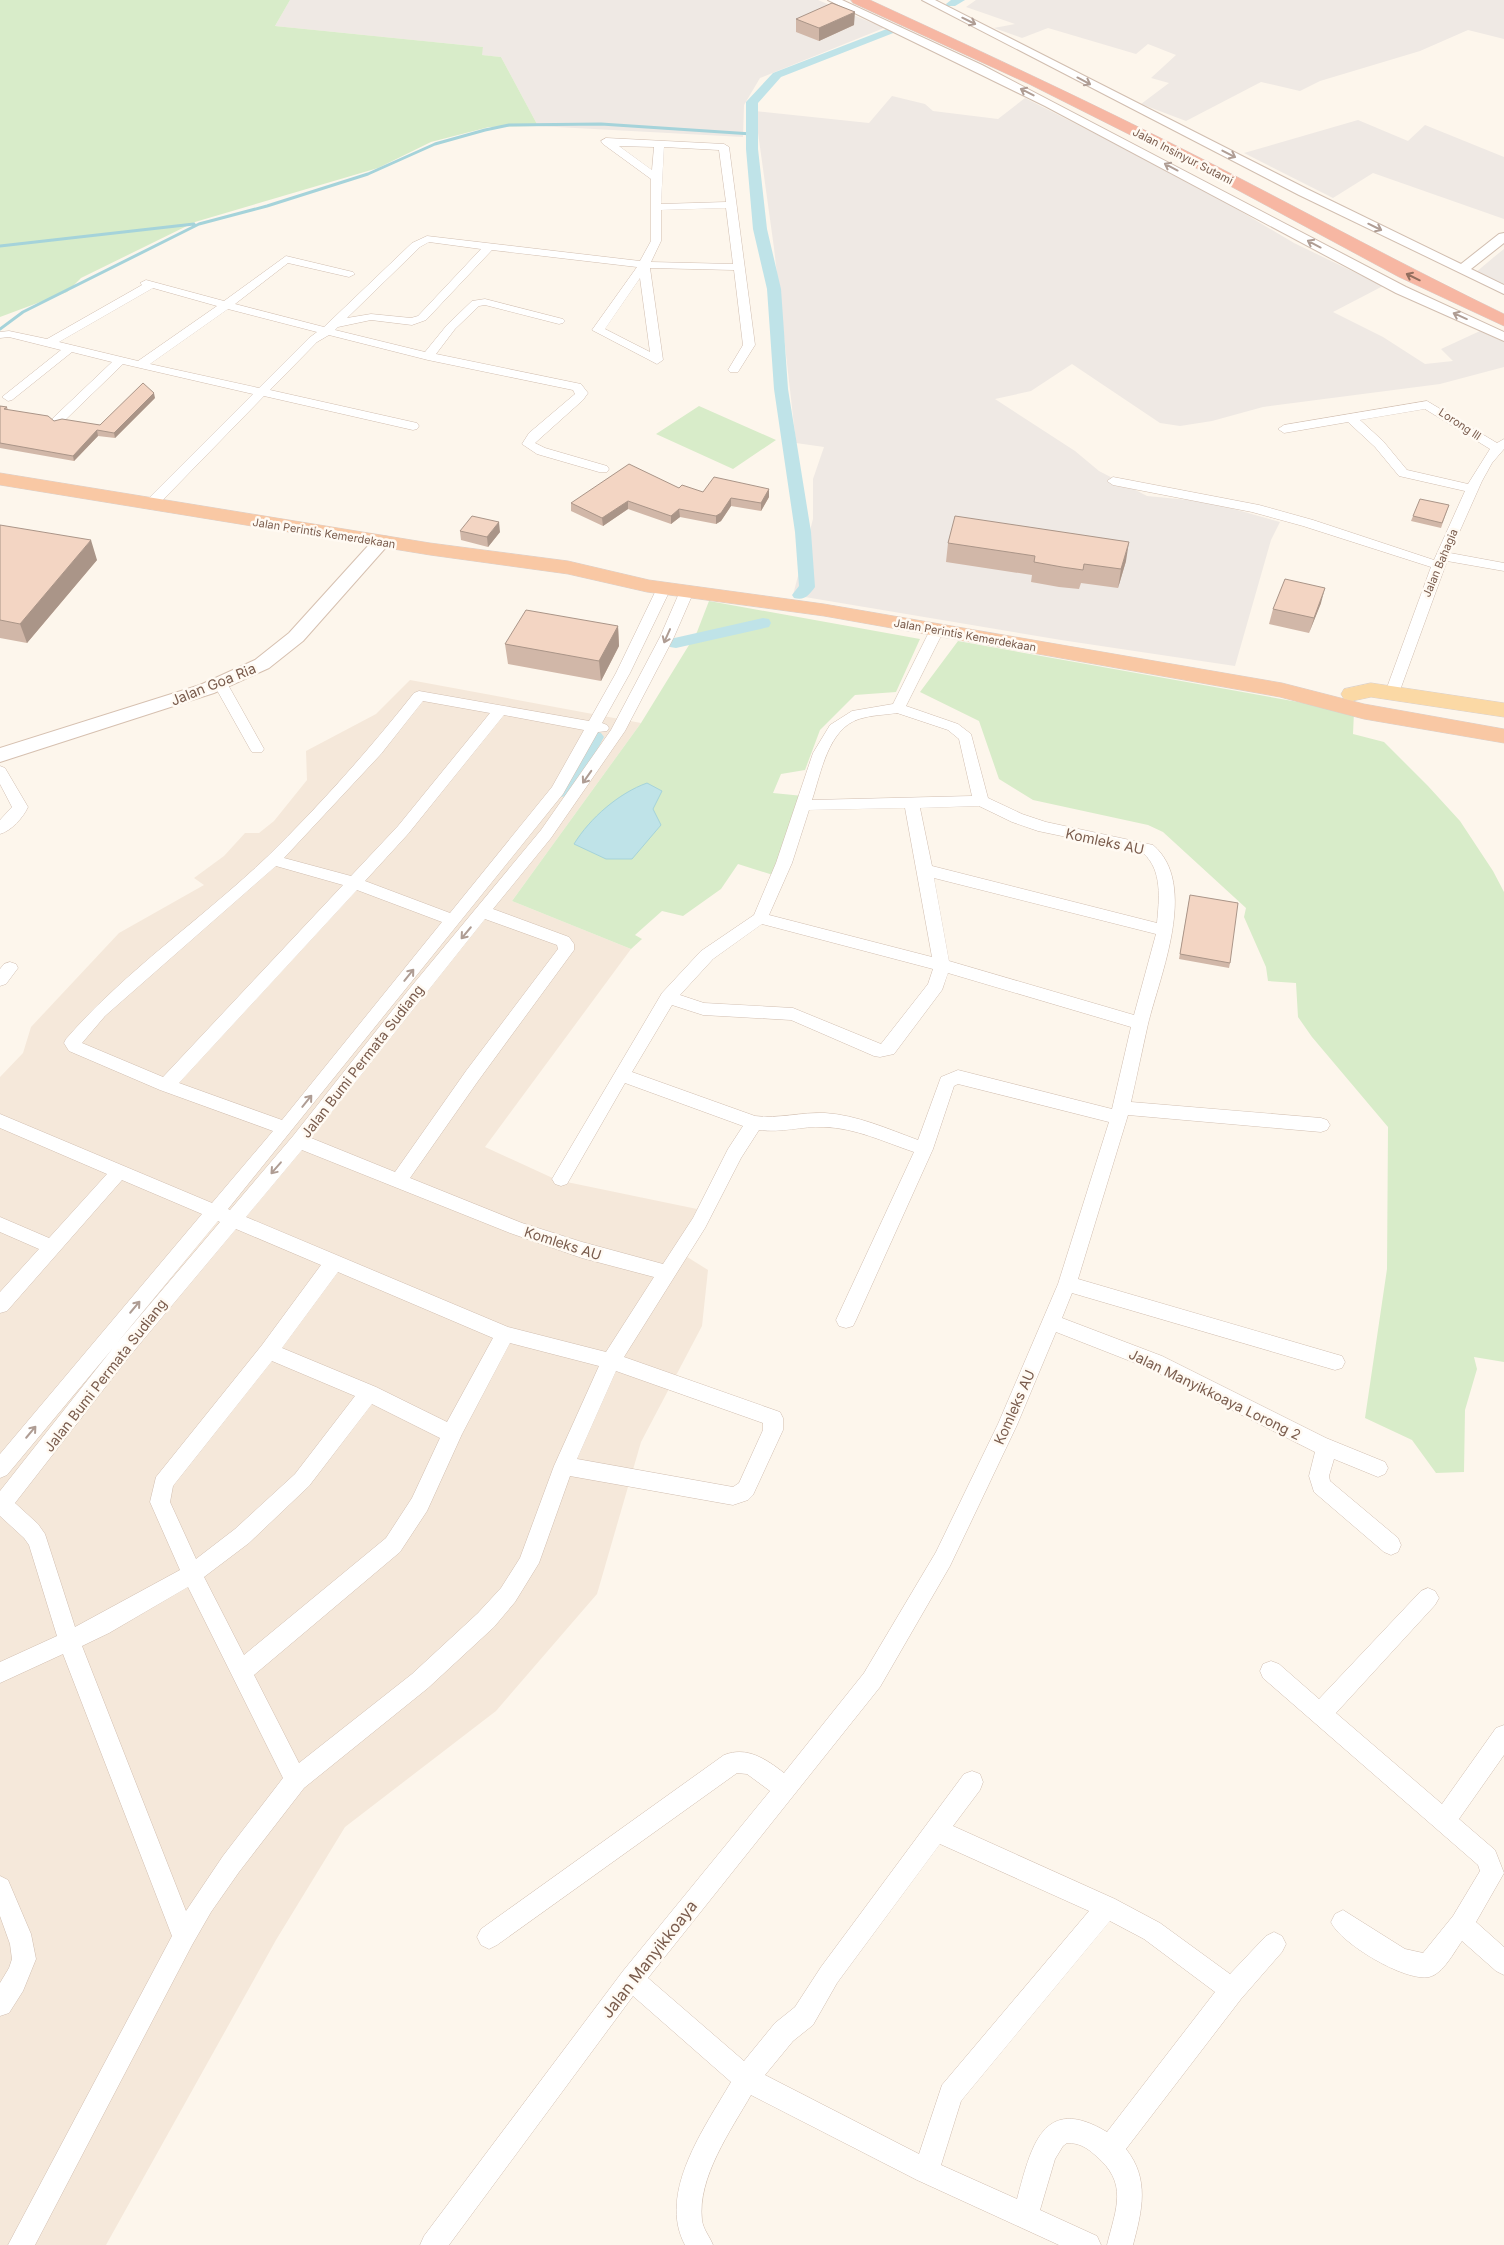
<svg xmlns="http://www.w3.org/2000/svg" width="1504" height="2245" viewBox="0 0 1504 2245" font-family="Inter,sans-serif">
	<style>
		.residential { fill: #f5e8da }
		.industrial { fill: #efe9e4 }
		.green { fill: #d8ecc9 }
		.water { fill: #bfe3e8; stroke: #a5d3da }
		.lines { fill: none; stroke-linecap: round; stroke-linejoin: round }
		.stream { stroke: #a5d3da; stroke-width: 3 }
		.canal { fill: #bfe3e8; fill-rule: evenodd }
		.minor-casing { stroke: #d1beb0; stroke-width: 1 }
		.tertiary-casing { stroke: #d1beb0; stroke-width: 2 }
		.secondary-casing { stroke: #d6c0b0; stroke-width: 2 }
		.primary-casing { stroke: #dad1cd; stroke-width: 1 }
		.trunk-casing { stroke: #dad1cd; stroke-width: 1 }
		.motorway-casing { stroke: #dad1cd; stroke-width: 1 }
		.minor { fill: #fff; fill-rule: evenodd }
		.tertiary { fill: #fff; fill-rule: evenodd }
		.secondary { fill: #fff; fill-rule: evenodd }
		.primary { fill: #fbd9a5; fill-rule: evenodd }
		.trunk { fill: #f9c8a4; fill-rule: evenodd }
		.motorway { fill: #f7b7a3; fill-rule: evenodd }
		.wall { fill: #d1b7a8 }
		.shaded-wall { fill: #aa9588 }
		.building { fill: #f3d5c3; stroke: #aa9588 }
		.oneway { stroke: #af9d94 }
		.oneway2 { stroke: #936e5e }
		.labels { text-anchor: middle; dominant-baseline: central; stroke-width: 5; stroke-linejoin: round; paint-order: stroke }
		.far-street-label { font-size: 11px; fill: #7a5c4d; stroke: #fffaf3 }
		.street-label { font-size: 14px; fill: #7a5c4d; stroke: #fffaf3 }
		.near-street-label { font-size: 16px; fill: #7a5c4d; stroke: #fffaf3 }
	</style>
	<rect width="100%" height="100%" fill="#fdf6ec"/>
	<path class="residential" d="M 410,680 L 641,723 L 512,901 L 631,949 L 485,1147 L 557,1180 L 697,1209 L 676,1250 L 708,1270 L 702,1326 L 641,1442 L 597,1594 L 496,1711 L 345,1827 L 276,1940 L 106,2245 L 0,2245 L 0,1077 L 23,1053 L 31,1027 L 119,933 L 204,885 L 194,878 L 224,856 L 245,833 L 259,833 L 274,821 L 307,780 L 306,751 L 376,714 Z"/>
	<path class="industrial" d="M 290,0 L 818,0 L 884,28 L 760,78 L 744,105 L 743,137 L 538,126 L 501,57 L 481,55 L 483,47 L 275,26 Z
		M 976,0 L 1504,0 L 1504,39 L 1468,30 L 1420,51 L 1320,81 L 1300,91 L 1261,82 L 1186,121 L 1141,104 L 1169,83 L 1151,78 L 1176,55 L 1148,44 L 1136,54 L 1048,28 L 1022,38 L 994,28 L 1015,24 L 966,7 Z
		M 892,96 L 925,104 L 933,111 L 998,119 L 1025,98 L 1200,187 L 1294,243 L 1383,286 L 1333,312 L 1383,337 L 1425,364 L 1453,361 L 1441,349 L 1480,331 L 1504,342 L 1504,367 L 1440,384 L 1263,407 L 1212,421 L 1180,426 L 1160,423 L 1072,364 L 1031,391 L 995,399 L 1075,451 L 1099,471 L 1147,496 L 1209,502 L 1280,522 L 1271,540 L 1235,666 L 1061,640 L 793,595 L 813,519 L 813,479 L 824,447 L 796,443 L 774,248 L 755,111 L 869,123 Z
		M 1358,120 L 1408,141 L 1425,125 L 1504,157 L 1504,219 L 1373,173 L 1333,198 L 1244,153 Z
		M 1504,249 L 1504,285 L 1475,273 L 1494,257 Z"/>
	<path class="green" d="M 0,0 L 290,0 L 275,26 L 483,47 L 482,55 L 501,57 L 538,126 L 489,127 L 431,142 L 378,168 L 195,222 L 81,278 L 67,292 L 0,317 Z
		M 699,406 L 776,440 L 733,469 L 656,434 Z
		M 709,601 L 920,639 L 896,692 L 855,695 L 820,730 L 805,770 L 781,774 L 773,793 L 803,796 L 776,876 L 738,864 L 721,889 L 683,916 L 662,911 L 635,935 L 642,939 L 631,949 L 512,901 L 641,723 L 697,632 Z
		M 958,641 L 1354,712 L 1353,734 L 1384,742 L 1428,786 L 1460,821 L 1493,871 L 1504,892 L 1504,1362 L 1474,1357 L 1477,1369 L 1465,1410 L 1464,1472 L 1436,1473 L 1412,1440 L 1365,1418 L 1387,1269 L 1388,1127 L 1312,1037 L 1298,1017 L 1296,983 L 1268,981 L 1266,967 L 1244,917 L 1246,908 L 1163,832 L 1148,825 L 1033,800 L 999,779 L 979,721 L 920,692 Z"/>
	<path class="water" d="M 647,783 L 662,791 L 653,809 L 661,825 L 632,859 L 606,859 L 574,844 C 590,818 619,793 647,783 Z"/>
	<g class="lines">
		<path class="stream" d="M 0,246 L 194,224
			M 0,329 L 23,312 L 199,224 L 267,206 L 368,174 L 435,144 L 485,130 L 509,125 L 601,124 L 752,134"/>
		<path class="canal" d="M 951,0 L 965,0 L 955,6 L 947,6 L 946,4 Z
			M 897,25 L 901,26 L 903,28 L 901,30 L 781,77 L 758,103 L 758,149 L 767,229 L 781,289 L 788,389 L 811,532 L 815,587 C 809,595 805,601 794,598 L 792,595 L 799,586 L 795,532 L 774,389 L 767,289 L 753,229 L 746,149 L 746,102 L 773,73 Z
			M 763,618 L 769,619 L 771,623 L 769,627 L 676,648 L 670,647 L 668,643 L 670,639 Z
			M 595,731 L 601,733 L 604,737 C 597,750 577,790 565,796 C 561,798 557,796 554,795 L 551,791 L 572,763 L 589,733 Z"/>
		<defs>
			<path id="minor" d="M 606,138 L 724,144 L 729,147 L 755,345 L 738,372 L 730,372 L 728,370 L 743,345 L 734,270 L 650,268 L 663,360 L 657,364 L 592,330 L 637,267 L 492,250 L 426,320 L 412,325 L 371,320 L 338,327 L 335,330 L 425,352 L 447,325 L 472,301 L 485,299 L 563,319 L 565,321 L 563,323 L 559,324 L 485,305 L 479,306 L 455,329 L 436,354 L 581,384 L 588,393 L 583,400 L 535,443 L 545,448 L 607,466 L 609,469 L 607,472 L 599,472 L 537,454 L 522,444 L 529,433 L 575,394 L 573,390 L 428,360 L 329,335 L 317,342 L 270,390 L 417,423 L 419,426 L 417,429 L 413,430 L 264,396 L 155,508 L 150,509 L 144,505 L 145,502 L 253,394 L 123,364 L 61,424 L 57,425 L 51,421 L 53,418 L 112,362 L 72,352 L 12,400 L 8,401 L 2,397 L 61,350 L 9,337 L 0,338 L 0,332 L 9,331 L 47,339 L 142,285 L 140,283 L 146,280 L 224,301 L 286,256 L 353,272 L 355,274 L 349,277 L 288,263 L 235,304 L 324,327 L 412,243 L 427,236 L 640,261 L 651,241 L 651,179 L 603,144 L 601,141 ZM 619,146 L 654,147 L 652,170 ZM 664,147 L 719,150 L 726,202 L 661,204 ZM 726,208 L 733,264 L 651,262 L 661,241 L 661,210 ZM 429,242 L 481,249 L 418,316 L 411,318 L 371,314 L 347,318 L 420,247 ZM 640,278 L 650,352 L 605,329 ZM 153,288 L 217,306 L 138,361 L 59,342 ZM 228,309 L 317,332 L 309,338 L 259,388 L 150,364 Z
				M 1427,401 L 1497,443 L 1504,439 L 1504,449 L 1492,463 L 1482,481 L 1450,553 L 1504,563 L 1504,571 L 1447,561 L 1399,693 L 1397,696 L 1387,696 L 1385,693 L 1431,567 L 1303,526 L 1252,512 L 1113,485 L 1107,481 L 1113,477 L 1259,505 L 1313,520 L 1434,560 L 1465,491 L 1399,476 L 1375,447 L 1348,422 L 1284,433 L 1278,429 L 1284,425 ZM 1425,409 L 1490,449 L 1468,484 L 1407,470 L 1383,441 L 1360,420 Z
				M 664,584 L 671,588 L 630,673 L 602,723 L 607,725 L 609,728 L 607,731 L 598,732 L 563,794 L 228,1209 L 230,1210 L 293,1136 L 410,988 L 541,830 L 611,730 L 660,637 L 680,591 L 687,587 L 694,591 L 674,637 L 625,731 L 551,838 L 493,909 L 569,937 L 574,944 L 574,950 L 478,1081 L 410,1178 L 522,1223 L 582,1242 L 663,1264 L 693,1218 L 728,1149 L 743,1126 L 625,1083 L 567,1184 L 561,1186 L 555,1184 L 552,1179 L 662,993 L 701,951 L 754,915 L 776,863 L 813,753 L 830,725 L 852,711 L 893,704 L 930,630 L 932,627 L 942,627 L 944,630 L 906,706 L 958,724 L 971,734 L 988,798 L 1022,814 L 1046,822 L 1153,845 C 1199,884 1160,975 1148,1024 C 1142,1050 1137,1076 1131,1102 L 1321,1118 L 1327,1120 L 1330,1125 L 1327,1130 L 1321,1132 L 1128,1115 L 1078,1279 L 1335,1354 L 1342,1356 L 1345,1362 L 1342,1368 L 1335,1370 L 1072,1293 L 1062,1318 L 1162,1356 L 1326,1438 L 1385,1462 L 1388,1468 L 1385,1474 L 1378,1477 L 1334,1459 L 1329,1476 L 1330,1481 L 1398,1538 L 1401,1545 L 1398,1552 L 1391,1555 L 1384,1552 L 1314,1492 L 1309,1476 L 1315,1452 L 1148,1368 L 1056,1332 L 1017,1425 L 950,1566 L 880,1687 L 648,1978 L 744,2061 L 775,2023 L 795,2007 L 821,1967 L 964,1774 L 972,1771 L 980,1774 L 983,1782 L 980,1790 L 953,1826 L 1115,1899 L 1160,1923 L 1230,1974 L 1266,1936 L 1274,1932 L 1282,1936 L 1286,1944 L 1282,1952 L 1241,1999 L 1126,2149 C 1150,2179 1142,2211 1133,2245 L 1107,2245 C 1116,2208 1129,2183 1095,2155 C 1086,2147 1079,2143 1067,2143 L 1063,2146 L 1055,2159 L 1040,2210 L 1097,2236 L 1101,2245 L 1059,2245 L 917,2180 L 751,2095 C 731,2130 697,2178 702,2220 C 703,2229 710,2237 713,2245 L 685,2245 C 657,2193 705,2127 731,2082 L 633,1996 L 449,2245 L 420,2245 L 424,2236 L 623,1971 L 770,1791 L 747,1774 L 737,1773 L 497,1945 L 489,1949 L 481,1945 L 477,1937 L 481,1929 L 724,1755 C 747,1746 766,1759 784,1773 L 864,1673 L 936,1552 L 998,1424 L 1058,1284 L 1109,1122 L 958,1084 L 954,1086 L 933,1149 L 856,1320 L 853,1326 L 846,1328 L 839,1326 L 836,1320 L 914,1152 C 884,1142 856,1128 824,1127 C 802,1126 781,1133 759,1130 L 741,1158 L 705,1228 L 624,1357 L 780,1412 L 783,1418 L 783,1430 L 753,1495 L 748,1500 L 733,1505 L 570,1476 L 539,1563 L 515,1602 L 494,1627 L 428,1688 L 304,1788 L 239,1872 L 211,1912 L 192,1945 L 35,2245 L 8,2245 L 172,1936 L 63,1654 L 0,1683 L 0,1662 L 57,1636 L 29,1545 L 24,1538 L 0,1516 L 0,1491 L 113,1348 L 7,1475 L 0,1478 L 0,1454 L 202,1214 L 122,1180 L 7,1311 L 0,1313 L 0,1292 L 39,1249 L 0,1232 L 0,1217 L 49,1238 L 107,1174 L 0,1128 L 0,1114 L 212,1203 L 273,1131 L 160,1090 L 69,1051 L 64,1043 L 66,1039 C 126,970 202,919 268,856 C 320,805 369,750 414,693 L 419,691 L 589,721 L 616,673 L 657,588 ZM 423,701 L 490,713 L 398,826 L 351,876 L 284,858 L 381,754 ZM 897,713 L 948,730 L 959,739 L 972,796 L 812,800 C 821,773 828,729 859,719 C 871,715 885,715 897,713 ZM 504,715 L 584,730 L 552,787 L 450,913 L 365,881 L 408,834 ZM 979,806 L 1012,822 L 1038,831 L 1143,853 C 1163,870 1159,900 1157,923 L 932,866 L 920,808 ZM 905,808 L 932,957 L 769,915 L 792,863 L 809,810 ZM 276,866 L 343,885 L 163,1077 L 82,1043 L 105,1016 ZM 934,878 L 1156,934 L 1134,1015 L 949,961 ZM 357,890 L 442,922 L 282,1120 L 179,1083 ZM 485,919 L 557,945 L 558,949 L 466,1071 L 395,1172 L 311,1138 ZM 762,924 L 933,969 L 928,984 L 881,1044 L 793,1008 L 704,1003 L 680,995 L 713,959 ZM 948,973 L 1131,1027 L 1112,1109 L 958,1070 L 941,1077 L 918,1140 C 888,1129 857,1115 825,1113 C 801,1112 778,1119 755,1116 L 632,1072 L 672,1005 L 703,1015 L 791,1020 L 874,1056 L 880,1057 L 894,1054 L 942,990 ZM 302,1150 L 510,1233 L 582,1258 L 654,1277 L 606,1352 L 508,1327 L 246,1217 ZM 218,1221 L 220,1222 L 117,1343 ZM 236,1229 L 321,1265 L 262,1345 L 156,1477 L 150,1502 L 180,1570 L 75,1627 L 45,1534 L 38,1524 L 15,1503 L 128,1358 ZM 338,1272 L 493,1338 L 447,1422 L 376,1387 L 282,1348 ZM 510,1343 L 599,1366 L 554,1466 L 520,1558 L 501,1588 L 478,1613 L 412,1674 L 299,1763 L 254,1675 L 400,1552 L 427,1511 L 462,1434 ZM 272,1361 L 355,1396 L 295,1474 L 235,1529 L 196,1559 L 170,1502 L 173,1486 ZM 616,1371 L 763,1423 L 763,1430 L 739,1483 L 733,1487 L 577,1459 ZM 372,1404 L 440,1438 L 412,1498 L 386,1538 L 244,1655 L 204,1577 L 249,1543 L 309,1486 ZM 188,1587 L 283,1778 L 223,1856 L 186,1911 L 82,1646 L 109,1633 ZM 940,1844 L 1089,1911 L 942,2085 L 919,2154 L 765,2075 L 793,2041 L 813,2025 L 837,1983 ZM 1110,1921 L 1144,1939 L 1215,1992 L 1107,2132 C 1042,2093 1031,2148 1017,2199 L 941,2165 L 961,2101 Z
				M 220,679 L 227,683 L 264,749 L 262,752 L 252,752 L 250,749 L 213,683 Z
				M 0,766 L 5,768 L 28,807 C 23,818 11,831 0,834 L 0,820 L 12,807 L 0,784 Z
				M 10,962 L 16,964 L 18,968 L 6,984 L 0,986 L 0,969 L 4,964 Z
				M 1428,1588 L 1435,1591 L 1439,1598 L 1435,1605 L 1336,1713 L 1442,1804 L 1496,1728 L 1504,1725 L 1504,1755 L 1459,1819 L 1495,1850 L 1504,1873 L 1476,1922 L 1504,1947 L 1504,1975 L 1496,1971 L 1462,1941 C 1454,1952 1443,1974 1429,1977 C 1405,1982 1340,1943 1331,1922 L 1335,1914 L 1343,1910 L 1405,1949 L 1423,1953 L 1453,1916 L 1480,1871 L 1478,1865 L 1263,1678 L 1260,1671 L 1263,1664 L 1271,1661 L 1279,1664 L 1319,1699 L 1421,1591 Z
				M 0,1876 L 8,1880 L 31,1934 L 36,1959 L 23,1991 L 9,2013 L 0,2016 L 0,1983 L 9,1968 L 12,1959 L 10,1944 L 0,1916 Z"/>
			<path id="tertiary" d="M 828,0 L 842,0 L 982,65 L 1406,287 L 1504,332 L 1504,341 L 1396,293 L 1045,106 Z
				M 922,0 L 935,0 L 1307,189 L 1461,264 L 1499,234 L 1504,233 L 1504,243 L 1471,269 L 1504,285 L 1504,294 L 1299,195 Z"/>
			<path id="secondary" d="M 382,536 L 388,537 L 391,541 L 388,545 L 303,641 L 269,668 L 214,693 L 0,762 L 0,748 L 200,685 L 255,660 L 289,633 L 376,537 Z"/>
			<path id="primary" d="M 1371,683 L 1504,703 L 1504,717 L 1371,697 L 1352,701 L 1344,699 L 1341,694 L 1344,689 Z"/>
			<path id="trunk" d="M 0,473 L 430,543 L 568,561 L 649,580 L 824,604 L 1282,683 L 1364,704 L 1504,729 L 1504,743 L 1364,719 L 1280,697 L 824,616 L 647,592 L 568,574 L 430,555 L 0,485 Z"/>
			<path id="motorway" d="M 851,0 L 870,0 C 987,54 1103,108 1218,167 C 1313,216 1407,267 1504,314 L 1504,326 L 1399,277 L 1206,173 L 1029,84 L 853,3 Z"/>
		</defs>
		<use href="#minor" class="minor-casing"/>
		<use href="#tertiary" class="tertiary-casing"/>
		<use href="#secondary" class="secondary-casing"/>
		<use href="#primary" class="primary-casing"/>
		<use href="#trunk" class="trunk-casing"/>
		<use href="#motorway" class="motorway-casing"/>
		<use href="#minor" class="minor"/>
		<use href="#tertiary" class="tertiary"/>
		<use href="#secondary" class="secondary"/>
		<use href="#primary" class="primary"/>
		<use href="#trunk" class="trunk"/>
		<use href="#motorway" class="motorway"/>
	</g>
	<path class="wall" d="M 796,19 L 854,25 L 819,41 L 796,32 Z
		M 155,398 L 115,438 L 98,436 L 74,461 L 0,448 L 0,406 L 7,407 L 8,410 L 54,421 L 100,425 Z
		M 679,488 L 703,492 L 769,489 L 769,497 L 761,511 L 731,506 L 721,521 L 716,524 L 680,517 L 671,524 L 628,509 L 603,526 L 571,511 L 571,503 Z
		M 1449,505 L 1441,528 L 1411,521 L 1413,516 Z
		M 0,525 L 97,560 L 27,643 L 0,638 Z
		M 460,531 L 500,532 L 488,547 L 461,540 Z
		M 948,543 L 1126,561 L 1118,588 L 1081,583 L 1079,589 L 1059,587 L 1031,582 L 1032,575 L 946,562 Z
		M 1321,603 L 1309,633 L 1269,624 L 1273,609 Z
		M 618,626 L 619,646 L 601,681 L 508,664 L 505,644 Z
		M 1190,895 L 1230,963 L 1229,968 L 1179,959 Z"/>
	<path class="shaded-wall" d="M 855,12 L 854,25 L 819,41 L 819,28 Z
		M 154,393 L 155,398 L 115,438 L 114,433 Z
		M 97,430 L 98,436 L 74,461 L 73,456 Z
		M 769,489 L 769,497 L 761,511 L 761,503 Z
		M 731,498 L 731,506 L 721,521 L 716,524 L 716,516 Z
		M 628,501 L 628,509 L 603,526 L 602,518 Z
		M 679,509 L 680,517 L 671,524 L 671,516 Z
		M 499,522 L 500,532 L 488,547 L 487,537 Z
		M 91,540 L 97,560 L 27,643 L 20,624 Z
		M 1129,542 L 1126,561 L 1118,588 L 1121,569 Z
		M 1325,588 L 1321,603 L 1309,633 L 1314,618 Z
		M 618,626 L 619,646 L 601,681 L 599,661 Z"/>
	<path class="building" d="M 832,3 L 855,12 L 819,28 L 796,19 Z
		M 143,383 L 154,393 L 114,433 L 97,430 L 73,456 L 0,443 L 0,406 L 7,407 L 4,409 L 48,416 L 54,421 L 62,419 L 100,425 Z
		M 629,464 L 679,488 L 682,485 L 703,492 L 714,477 L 769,489 L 761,503 L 731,498 L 721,513 L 716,516 L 679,509 L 671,516 L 628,501 L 602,518 L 571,503 Z
		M 1420,499 L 1449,505 L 1442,523 L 1413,516 Z
		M 472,516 L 499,522 L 487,537 L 460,531 Z
		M 955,516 L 1129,542 L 1121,569 L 1084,564 L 1083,570 L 1062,567 L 1034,562 L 1035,556 L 948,543 Z
		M 0,525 L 91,540 L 20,624 L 0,620 Z
		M 1285,579 L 1325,588 L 1314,618 L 1273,609 Z
		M 526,610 L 618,626 L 599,661 L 505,644 Z
		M 1190,895 L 1238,903 L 1230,963 L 1180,954 Z"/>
	<defs><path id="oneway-shaft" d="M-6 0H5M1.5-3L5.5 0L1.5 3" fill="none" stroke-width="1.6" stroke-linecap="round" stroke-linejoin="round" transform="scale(1.25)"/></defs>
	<g class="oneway">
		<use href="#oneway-shaft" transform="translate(969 21) rotate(26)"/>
		<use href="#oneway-shaft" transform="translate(1084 81) rotate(28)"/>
		<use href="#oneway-shaft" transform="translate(1027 92) rotate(-153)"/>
		<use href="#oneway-shaft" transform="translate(1229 154) rotate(27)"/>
		<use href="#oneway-shaft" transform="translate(1171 167) rotate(-152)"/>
		<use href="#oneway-shaft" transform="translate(1375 227) rotate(26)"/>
		<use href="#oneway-shaft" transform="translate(1314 244) rotate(-152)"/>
		<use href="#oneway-shaft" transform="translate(1460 316) rotate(-156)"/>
		<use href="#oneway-shaft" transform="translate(667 636) rotate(114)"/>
		<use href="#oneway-shaft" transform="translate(587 777) rotate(125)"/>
		<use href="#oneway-shaft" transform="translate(466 933) rotate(130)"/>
		<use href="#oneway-shaft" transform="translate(409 975) rotate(-51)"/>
		<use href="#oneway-shaft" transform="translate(307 1101) rotate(-51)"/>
		<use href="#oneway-shaft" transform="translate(276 1168) rotate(131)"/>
		<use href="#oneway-shaft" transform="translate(135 1307) rotate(-50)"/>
		<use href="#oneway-shaft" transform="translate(31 1432) rotate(-50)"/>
	</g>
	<use class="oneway2" href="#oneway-shaft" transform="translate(1413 277) rotate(-154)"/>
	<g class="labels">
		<g class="far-street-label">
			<text transform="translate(1183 156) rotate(27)">Jalan Insinyur Sutami</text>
			<text transform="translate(1460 424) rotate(33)">Lorong lll</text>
			<text transform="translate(324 533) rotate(9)">Jalan Perintis Kemerdekaan</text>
			<text transform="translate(1440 563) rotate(-67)">Jalan Bahagia</text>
			<text transform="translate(965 635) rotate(10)">Jalan Perintis Kemerdekaan</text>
		</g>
		<g class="street-label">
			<text transform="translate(213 684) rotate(-22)">Jalan Goa Ria</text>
			<text transform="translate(1105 841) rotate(12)">Komleks AU</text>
			<text transform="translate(362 1061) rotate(-52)">Jalan Bumi Permata Sudiang</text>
			<text transform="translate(563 1243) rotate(18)">Komleks AU</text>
			<text transform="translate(105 1375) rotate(-52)">Jalan Bumi Permata Sudiang</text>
			<text transform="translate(1215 1394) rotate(26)">Jalan Manyikkoaya Lorong 2</text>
			<text transform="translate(1014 1407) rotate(-66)">Komleks AU</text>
		</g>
		<g class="near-street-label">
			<text transform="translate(649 1959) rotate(-52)">Jalan Manyikkoaya</text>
		</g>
	</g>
</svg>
